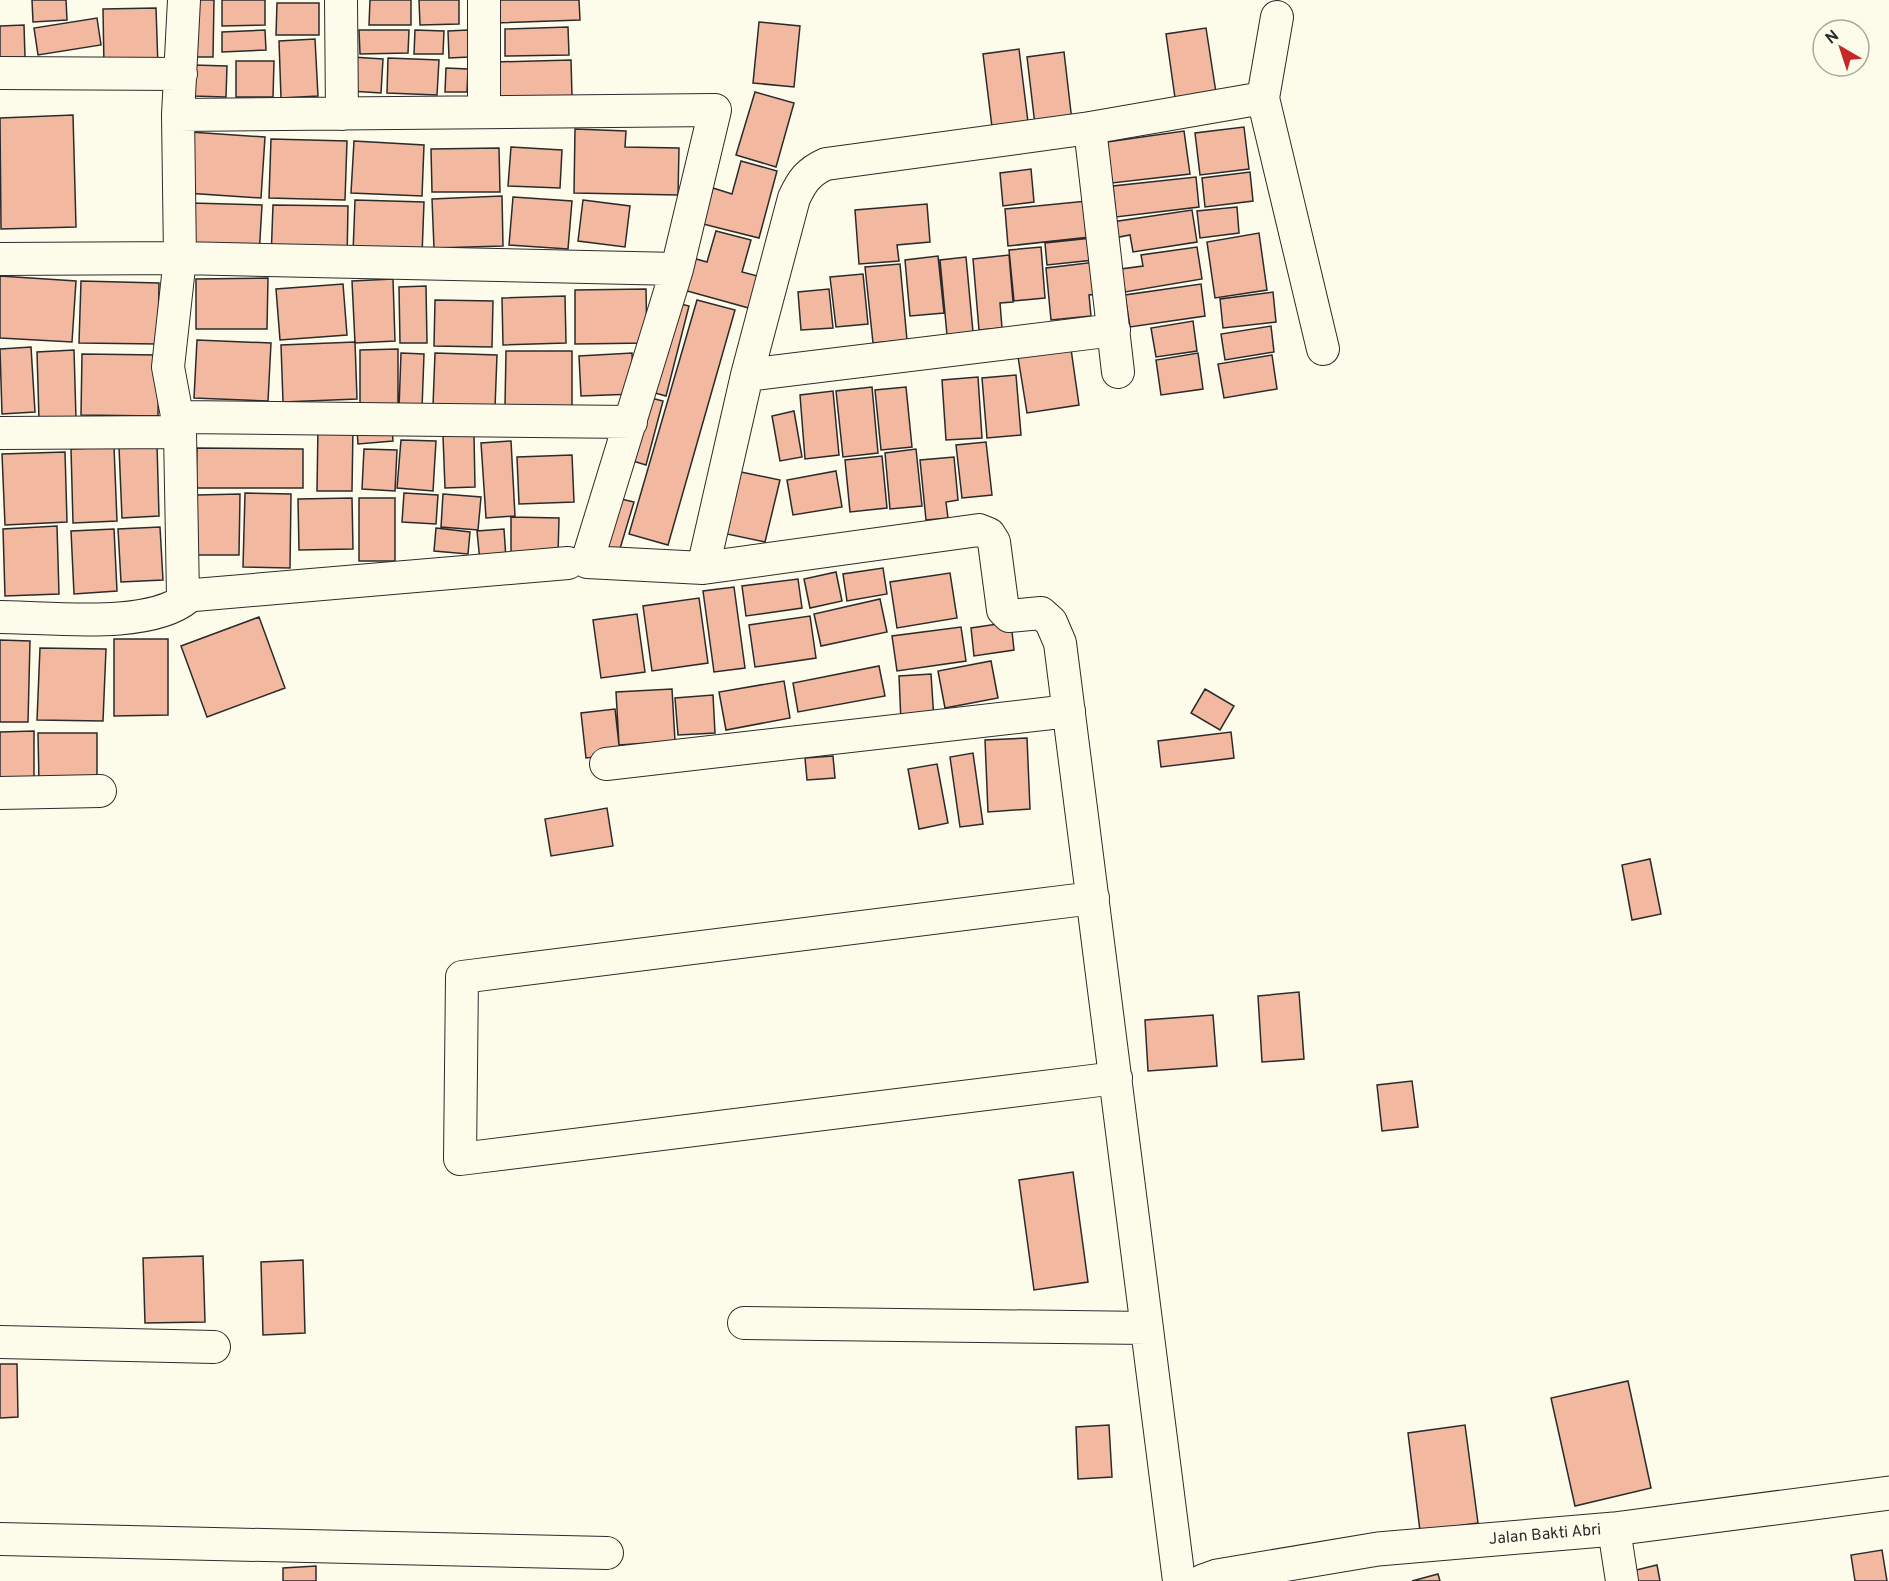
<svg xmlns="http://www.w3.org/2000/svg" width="1889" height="1581" viewBox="0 0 1889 1581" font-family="Overpass,sans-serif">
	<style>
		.building { fill: #f2b8a0; stroke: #2b2b2b; stroke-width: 1.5 }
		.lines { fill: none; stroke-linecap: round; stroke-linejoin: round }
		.street-casing { stroke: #2b2b2b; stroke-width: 34 }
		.secondary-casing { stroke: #2b2b2b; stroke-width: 35 }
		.street { stroke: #fdfbea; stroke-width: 32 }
		.secondary { stroke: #fdfbea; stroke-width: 33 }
		.labels { text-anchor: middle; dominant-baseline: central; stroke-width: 4.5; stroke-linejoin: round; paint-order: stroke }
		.street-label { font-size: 16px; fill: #2b2b2b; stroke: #fdfbea }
	</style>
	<rect width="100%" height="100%" fill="#fdfbea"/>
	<path class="building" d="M 32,0 L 66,0 L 67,20 L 33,22 Z
		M 189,0 L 214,0 L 213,57 L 187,57 Z
		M 222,0 L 265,0 L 265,25 L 222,26 Z
		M 370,0 L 411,0 L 411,25 L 369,25 Z
		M 419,0 L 459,0 L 459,24 L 420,25 Z
		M 492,0 L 579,0 L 580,20 L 493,23 Z
		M 277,3 L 319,3 L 319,35 L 276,35 Z
		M 156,8 L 158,67 L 104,68 L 103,9 Z
		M 97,18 L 101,45 L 38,55 L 34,28 Z
		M 759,22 L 800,26 L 794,87 L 753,83 Z
		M 24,25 L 25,57 L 0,58 L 0,26 Z
		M 568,27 L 569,55 L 505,56 L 505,29 Z
		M 1206,28 L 1217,99 L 1176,105 L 1166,34 Z
		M 265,30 L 266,50 L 222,52 L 222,32 Z
		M 359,30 L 409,30 L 408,53 L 360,54 Z
		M 415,30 L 444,31 L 443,54 L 414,54 Z
		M 468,30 L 469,57 L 449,58 L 448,31 Z
		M 315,39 L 318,96 L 281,98 L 279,41 Z
		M 1019,49 L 1028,122 L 992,127 L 983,54 Z
		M 1064,52 L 1072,121 L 1035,125 L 1027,57 Z
		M 352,57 L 383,59 L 381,93 L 350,91 Z
		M 388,58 L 439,60 L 437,95 L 387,93 Z
		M 571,60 L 572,96 L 496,99 L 495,62 Z
		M 236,61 L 274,61 L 273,97 L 236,97 Z
		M 193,65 L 227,66 L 226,97 L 193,96 Z
		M 446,68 L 468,69 L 467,92 L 445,92 Z
		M 755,92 L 794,103 L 776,167 L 736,155 Z
		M 73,115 L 76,227 L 1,229 L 0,118 Z
		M 1244,127 L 1249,169 L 1200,175 L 1195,133 Z
		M 575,129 L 626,131 L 625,147 L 679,148 L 678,195 L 574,193 Z
		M 1184,131 L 1190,174 L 1112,183 L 1107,142 Z
		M 190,132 L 265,137 L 261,198 L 186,193 Z
		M 271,139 L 347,141 L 345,200 L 269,198 Z
		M 354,141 L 424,145 L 422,196 L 351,193 Z
		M 511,147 L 562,150 L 560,188 L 508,186 Z
		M 499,148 L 500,192 L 432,192 L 431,149 Z
		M 741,161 L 777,171 L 759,238 L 703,224 L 713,188 L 732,194 Z
		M 1031,169 L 1034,202 L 1003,206 L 1000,173 Z
		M 1250,172 L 1253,201 L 1205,207 L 1202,178 Z
		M 1196,177 L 1199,207 L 1116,217 L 1113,186 Z
		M 502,196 L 503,246 L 434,248 L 432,199 Z
		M 513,197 L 572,201 L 568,249 L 509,245 Z
		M 355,200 L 424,202 L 422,255 L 353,253 Z
		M 583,200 L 630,206 L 625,247 L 578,241 Z
		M 1087,201 L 1090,237 L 1008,246 L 1005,209 Z
		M 191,203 L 262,205 L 259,256 L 189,253 Z
		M 927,204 L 930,242 L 897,245 L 899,261 L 859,264 L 855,210 Z
		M 273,205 L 348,206 L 347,261 L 271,259 Z
		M 1237,207 L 1239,233 L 1200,238 L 1197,211 Z
		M 1192,210 L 1197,242 L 1133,252 L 1130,235 L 1114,238 L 1112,222 Z
		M 716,231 L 751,240 L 742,272 L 765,278 L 756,310 L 680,289 L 689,257 L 707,262 Z
		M 1259,233 L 1267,290 L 1215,298 L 1207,242 Z
		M 1092,238 L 1094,260 L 1047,265 L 1045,243 Z
		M 1041,247 L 1045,298 L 1014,301 L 1009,250 Z
		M 1197,247 L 1202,279 L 1125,292 L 1121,269 L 1143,266 L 1141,255 Z
		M 1009,255 L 1013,302 L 1000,303 L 1002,328 L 979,330 L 973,259 Z
		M 938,256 L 944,313 L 910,316 L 905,260 Z
		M 966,257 L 973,332 L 947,335 L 940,260 Z
		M 1096,262 L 1099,294 L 1089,295 L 1091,316 L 1051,320 L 1046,268 Z
		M 900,264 L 907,340 L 873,343 L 865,267 Z
		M 863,274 L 868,324 L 836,327 L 830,277 Z
		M 0,276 L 76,281 L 72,342 L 0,338 Z
		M 268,278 L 267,329 L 196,329 L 196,279 Z
		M 393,279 L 395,341 L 355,343 L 352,281 Z
		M 81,281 L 159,283 L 158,344 L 79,343 Z
		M 343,284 L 347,335 L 280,340 L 276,289 Z
		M 1201,284 L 1205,316 L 1130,327 L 1125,295 Z
		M 426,286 L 427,343 L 400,343 L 399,287 Z
		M 646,289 L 647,343 L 575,344 L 575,290 Z
		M 829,289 L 833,328 L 801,330 L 798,292 Z
		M 1273,292 L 1276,322 L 1223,328 L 1220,299 Z
		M 565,296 L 566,343 L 503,345 L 502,298 Z
		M 435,300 L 493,301 L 492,347 L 434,346 Z
		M 697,300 L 735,310 L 668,545 L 629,534 Z
		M 677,303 L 689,306 L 666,396 L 655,393 Z
		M 1193,321 L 1197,351 L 1156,357 L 1151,328 Z
		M 1271,326 L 1274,352 L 1225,360 L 1221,334 Z
		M 197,340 L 271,343 L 268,401 L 194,398 Z
		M 355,342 L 357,399 L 283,402 L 281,345 Z
		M 31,347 L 35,412 L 2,414 L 0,349 Z
		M 398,349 L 398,409 L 360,410 L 360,350 Z
		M 1071,349 L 1079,405 L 1027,413 L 1018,357 Z
		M 74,350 L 76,419 L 39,420 L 37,352 Z
		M 506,351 L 572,351 L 572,406 L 505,406 Z
		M 401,353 L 424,354 L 422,409 L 399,409 Z
		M 435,353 L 497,355 L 495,408 L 433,406 Z
		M 632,353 L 634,394 L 581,396 L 579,356 Z
		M 1198,353 L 1203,389 L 1161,395 L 1156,360 Z
		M 82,354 L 159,355 L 158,416 L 81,415 Z
		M 1272,355 L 1277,389 L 1224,398 L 1218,364 Z
		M 1016,375 L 1021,435 L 987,438 L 982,378 Z
		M 978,377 L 982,438 L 946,440 L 942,380 Z
		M 872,387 L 878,453 L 843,457 L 836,391 Z
		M 906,387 L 912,447 L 881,450 L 875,390 Z
		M 833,391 L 839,455 L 805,459 L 800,395 Z
		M 651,398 L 663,401 L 646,465 L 633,461 Z
		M 794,411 L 802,457 L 780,461 L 772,416 Z
		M 318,426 L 353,427 L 352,491 L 317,491 Z
		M 392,428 L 393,441 L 358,444 L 357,430 Z
		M 474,435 L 475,487 L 445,488 L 443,436 Z
		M 401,440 L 436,441 L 433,491 L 397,488 Z
		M 511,441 L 515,516 L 486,518 L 481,443 Z
		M 986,442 L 992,495 L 962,498 L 956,445 Z
		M 157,445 L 159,516 L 122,518 L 119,447 Z
		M 114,447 L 117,521 L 73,523 L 71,449 Z
		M 197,448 L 303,449 L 303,488 L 196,488 Z
		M 364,449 L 397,450 L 395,491 L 362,489 Z
		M 916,449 L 922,506 L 890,509 L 885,453 Z
		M 65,452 L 67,522 L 5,525 L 2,454 Z
		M 572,455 L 574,502 L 519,504 L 517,457 Z
		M 882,456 L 887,508 L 850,512 L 845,460 Z
		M 954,457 L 958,500 L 946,502 L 948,518 L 926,520 L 920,460 Z
		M 836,471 L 842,507 L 793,515 L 787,480 Z
		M 741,472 L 780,480 L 765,542 L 727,534 Z
		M 245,493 L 291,494 L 290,568 L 243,567 Z
		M 404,493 L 438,495 L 436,524 L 402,522 Z
		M 240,494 L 239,555 L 197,555 L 197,495 Z
		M 443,494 L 481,497 L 478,530 L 441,527 Z
		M 352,498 L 353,549 L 299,550 L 298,499 Z
		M 359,498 L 395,498 L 395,561 L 359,561 Z
		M 617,498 L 634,502 L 616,562 L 599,557 Z
		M 511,517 L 559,518 L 558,555 L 511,555 Z
		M 57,526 L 59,594 L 5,596 L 3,529 Z
		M 160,527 L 163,580 L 121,582 L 118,529 Z
		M 436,528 L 470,532 L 468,554 L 434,551 Z
		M 114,529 L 117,591 L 74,594 L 71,531 Z
		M 504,529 L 506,559 L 480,562 L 477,531 Z
		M 883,568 L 887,594 L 847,601 L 843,574 Z
		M 836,572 L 842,601 L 810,608 L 804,579 Z
		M 950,573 L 957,618 L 897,628 L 890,582 Z
		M 798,579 L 802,608 L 746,616 L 742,586 Z
		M 734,587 L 745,668 L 714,672 L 703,591 Z
		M 699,598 L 708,663 L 652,671 L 643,606 Z
		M 880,599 L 887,632 L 821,646 L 814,614 Z
		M 637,614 L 645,672 L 601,678 L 593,620 Z
		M 810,616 L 816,658 L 755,667 L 749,625 Z
		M 259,617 L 285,688 L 207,717 L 181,646 Z
		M 1011,622 L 1014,650 L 974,656 L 971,628 Z
		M 961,627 L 966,661 L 897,671 L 892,636 Z
		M 114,639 L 168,639 L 168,715 L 114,716 Z
		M 0,640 L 30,641 L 28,722 L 0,722 Z
		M 40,648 L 106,649 L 103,721 L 37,720 Z
		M 991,661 L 998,698 L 945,708 L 938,671 Z
		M 879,666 L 885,696 L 798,712 L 793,683 Z
		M 931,674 L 934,720 L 901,722 L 899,676 Z
		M 784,681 L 790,718 L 726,730 L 719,692 Z
		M 672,689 L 675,741 L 619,745 L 616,692 Z
		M 1205,689 L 1234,706 L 1220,730 L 1191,713 Z
		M 713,695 L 715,733 L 678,735 L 675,698 Z
		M 615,709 L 620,754 L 586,758 L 581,713 Z
		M 34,731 L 34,785 L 0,785 L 0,732 Z
		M 1231,732 L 1234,758 L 1161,767 L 1158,741 Z
		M 38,733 L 97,733 L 97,783 L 39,784 Z
		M 1027,738 L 1030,809 L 988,812 L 985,740 Z
		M 973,753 L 983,824 L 960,827 L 950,757 Z
		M 833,756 L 835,778 L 807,780 L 805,758 Z
		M 937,764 L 948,823 L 919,829 L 908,769 Z
		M 607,808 L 613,846 L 551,856 L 545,819 Z
		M 1650,859 L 1661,914 L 1632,920 L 1622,865 Z
		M 1299,992 L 1304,1059 L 1262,1062 L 1258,996 Z
		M 1213,1015 L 1217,1066 L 1148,1071 L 1145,1020 Z
		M 1412,1081 L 1418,1127 L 1382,1131 L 1377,1085 Z
		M 1073,1172 L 1088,1282 L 1034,1290 L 1019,1180 Z
		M 203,1256 L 205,1322 L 145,1323 L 143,1258 Z
		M 303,1260 L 305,1333 L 263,1335 L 261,1262 Z
		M 0,1364 L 17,1364 L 18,1417 L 0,1418 Z
		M 1628,1381 L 1651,1488 L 1575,1506 L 1551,1398 Z
		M 1109,1425 L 1112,1477 L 1078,1479 L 1076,1427 Z
		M 1465,1425 L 1478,1523 L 1420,1531 L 1408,1433 Z
		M 1882,1550 L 1887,1581 L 1855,1581 L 1851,1555 Z
		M 1657,1565 L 1660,1581 L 1634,1581 L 1632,1571 Z
		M 316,1566 L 316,1581 L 283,1581 L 283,1568 Z
		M 1438,1574 L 1440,1581 L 1412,1581 Z"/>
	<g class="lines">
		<defs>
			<path id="street" d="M 341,0 L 342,114
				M 484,0 L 484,112
				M 1277,17 L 1263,98 L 1323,349
				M 0,73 L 181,74
				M 178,115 L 715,110 L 677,269 L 587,562 L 703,568 L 979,530 L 989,534 L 994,542 L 1003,610 L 1009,616 L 1041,613 L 1051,622 L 1060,643 L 1179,1581
				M 1090,128 L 1118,372
				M 0,259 L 180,258 L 677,269
				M 747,375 L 1114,330
				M 177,417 L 631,422
				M 0,433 L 180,432
				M 703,568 L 747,375 L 794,198 C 802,181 808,172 826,164 L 1090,128 L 1263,98
				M 183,596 L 568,563
				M 0,617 C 50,617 148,630 187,598 L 183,596 L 180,432 L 168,367 L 180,258 L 178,115 L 184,0
				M 606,764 L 1069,711
				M 0,793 L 100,791
				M 1093,898 L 462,977 L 460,1159 L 1116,1078
				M 744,1323 L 1147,1328
				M 0,1342 L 214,1347
				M 1614,1529 L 1622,1581
				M 0,1539 L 607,1553"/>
			<path id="secondary" d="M 1203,1581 L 1217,1576 L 1378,1549 L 1614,1529 L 1889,1493"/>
		</defs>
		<use href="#street" class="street-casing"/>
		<use href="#secondary" class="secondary-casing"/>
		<use href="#street" class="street"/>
		<use href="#secondary" class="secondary"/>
	</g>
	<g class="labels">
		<g class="street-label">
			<text transform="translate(1545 1535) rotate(-5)">Jalan Bakti Abri</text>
		</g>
	</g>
	<g transform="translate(1841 48) rotate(321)"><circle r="28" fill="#fdfbea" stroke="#a9a89e" stroke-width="1.5"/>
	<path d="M0-4.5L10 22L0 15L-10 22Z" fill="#c62828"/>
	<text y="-9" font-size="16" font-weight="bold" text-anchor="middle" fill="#2b2b2b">N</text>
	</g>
</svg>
